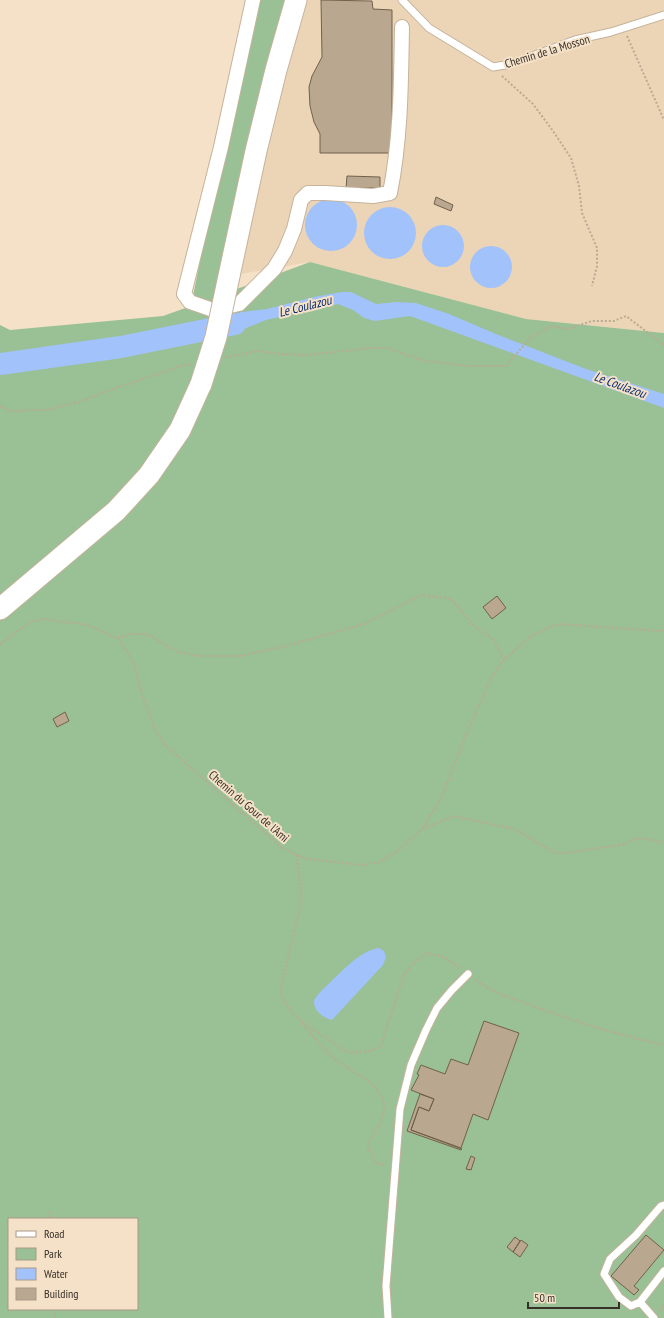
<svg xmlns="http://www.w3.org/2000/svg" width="664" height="1318" viewBox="0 0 664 1318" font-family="'PT Sans Narrow',sans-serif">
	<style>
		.built { fill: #ecd5b6 }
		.green { fill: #9ac095; fill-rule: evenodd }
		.water { fill: #a2c2fc }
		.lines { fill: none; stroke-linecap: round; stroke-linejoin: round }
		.river { stroke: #a2c2fc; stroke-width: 22 }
		.building { fill: #b9a790; stroke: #71614b }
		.service-casing { stroke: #c5b39b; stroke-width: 9 }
		.minor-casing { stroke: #c5b39b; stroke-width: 16 }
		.primary-casing { stroke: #c5b39b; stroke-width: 23 }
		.path { stroke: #b9aa96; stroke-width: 2; stroke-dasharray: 2 2; stroke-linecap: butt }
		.service { stroke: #fff; stroke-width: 7 }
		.minor { stroke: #fff; stroke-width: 14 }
		.primary { stroke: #fff; stroke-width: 21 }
		.primary-bridge-casing { stroke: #c5b39b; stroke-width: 23; stroke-linecap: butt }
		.primary-bridge { stroke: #fff; stroke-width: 21 }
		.labels { text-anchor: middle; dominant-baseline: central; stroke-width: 4; stroke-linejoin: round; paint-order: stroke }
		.street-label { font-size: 12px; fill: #373027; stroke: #f4e1c8 }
		.water-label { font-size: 13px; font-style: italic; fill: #0b2c6d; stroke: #f4e1c8 }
	</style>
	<rect width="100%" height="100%" fill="#f4e1c8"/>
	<path class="built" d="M 288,0 L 664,0 L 664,333 L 526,319 L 310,262 L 229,276 Z"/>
	<path class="green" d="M 260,0 L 289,0 L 215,297 L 310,262 L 526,319 L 664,333 L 664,1318 L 0,1318 L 0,325 L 10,330 L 163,316 L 205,301 L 193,296 L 209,216 ZM 9,1219 L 137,1219 L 137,1309 L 9,1309 Z"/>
	<path class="water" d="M305 225a26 26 0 1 1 52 0a26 26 0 1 1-52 0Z
		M364 233a26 26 0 1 1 52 0a26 26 0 1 1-52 0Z
		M422 246a21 21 0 1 1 42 0a21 21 0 1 1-42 0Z
		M470 267a21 21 0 1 1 42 0a21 21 0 1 1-42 0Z
		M 342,292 L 351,292 L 376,304 L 397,302 L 416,303 L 449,314 L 496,334 L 586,369 L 664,394 L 664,408 L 410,316 L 375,321 L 364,318 L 353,310 L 338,304 L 266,320 L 234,333 L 218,336 L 224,317 L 242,312 L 267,309 L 314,297 Z
		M 379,948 L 384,951 L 386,957 L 383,965 L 332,1020 C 324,1018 315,1012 314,1003 C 314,998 318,995 321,991 C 336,978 359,950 379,948 Z"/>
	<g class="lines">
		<path class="river" d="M 0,364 L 121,347 L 235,324"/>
	</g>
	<path class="building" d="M 321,0 L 372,1 L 373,9 L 392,10 L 392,153 L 320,153 L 320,134 L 314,122 L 310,106 L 309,87 L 312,76 L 322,57 Z
		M 347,176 L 380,177 L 380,188 L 346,188 Z
		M 436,197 L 453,205 L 451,211 L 434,204 Z
		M 497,596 L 506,608 L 492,619 L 483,607 Z
		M 65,712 L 69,721 L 57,727 L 53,719 Z
		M 484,1021 L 519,1033 L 488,1120 L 473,1114 L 461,1148 L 411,1130 L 419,1107 L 429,1111 L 434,1099 L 411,1090 L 419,1075 L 417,1074 L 421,1065 L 445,1074 L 451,1059 L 468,1065 Z
		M 420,1094 L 434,1099 L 429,1111 L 419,1107 L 411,1130 L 462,1149 L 461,1150 L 407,1131 Z
		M 471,1156 L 475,1158 L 471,1170 L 466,1169 Z
		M 646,1235 L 664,1250 L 634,1286 L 639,1290 L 634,1295 L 611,1276 Z
		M 515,1237 L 520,1241 L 513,1252 L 507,1247 Z
		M 521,1240 L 528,1245 L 520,1257 L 513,1252 Z"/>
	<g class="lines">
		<defs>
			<path id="service" d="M 402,0 L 429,28 L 493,67 L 511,64 L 575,40 L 611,32 L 664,15
				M 664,1205 L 661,1206 L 636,1235 L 610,1259 L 604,1274 L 619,1297 L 631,1306 L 640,1302 L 664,1271
				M 640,1302 L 654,1318
				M 388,1318 L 386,1286 L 400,1109 L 411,1065 L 426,1030 L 437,1008 L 452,990 L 468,974"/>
			<path id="minor" d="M 253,0 L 221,147 L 184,294 L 190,302 L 213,310 L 239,304 L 274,269 L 285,251 L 294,229 L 301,200 L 308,193 L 325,193 L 373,196 L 390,193 C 401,138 401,83 402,27"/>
			<path id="primary" d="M 229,276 L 256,151 L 276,70 L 296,0
				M 0,609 L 116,511 L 149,475 L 180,430 L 201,384"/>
		</defs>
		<use href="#service" class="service-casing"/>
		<use href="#minor" class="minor-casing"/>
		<use href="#primary" class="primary-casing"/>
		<path class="path" d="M 627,36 L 664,120
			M 502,76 L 533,104 L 553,131 L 571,158 L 579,186 L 582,213 L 597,248 L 597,266 L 592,286
			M 226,357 L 258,351 L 280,354 L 309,355 L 369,348 L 386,348 L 425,361 L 470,366 L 506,366 L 530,338 L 551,326 L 568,329 L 592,321 L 614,321 L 626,316 L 664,345
			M 0,406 L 11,411 L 46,410 L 79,402 L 110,390 L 181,366 L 190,364
			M 117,638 L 132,634 L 147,634 L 178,652 L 198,656 L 240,656 L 286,646 L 364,624 L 421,595 L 451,599 L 475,627 L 493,639 L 504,660
			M 0,644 L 30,622 L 42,619 L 87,625 L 117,638 L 127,651 L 134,665 L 141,691 L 155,730 L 165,745 L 282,848 L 297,855 L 307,859 L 362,865 L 379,862 L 402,848 L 423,828 L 440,800 L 466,735 L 493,674 L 504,660 L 530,637 L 549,627 L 559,624 L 659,631 L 664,630
			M 425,828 L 454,816 L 514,829 L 555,853 L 567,853 L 626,844 C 637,834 650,840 664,843
			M 297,855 L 301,894 L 300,909 L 280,991 C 288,1016 311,1028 332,1042 C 337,1045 343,1050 348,1052 C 356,1054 375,1051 381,1046 L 404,974 L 415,962 L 427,953 L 444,957 L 461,969
			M 476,980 C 494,993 511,998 531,1005 C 575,1022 619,1035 664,1045
			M 302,1023 C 312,1036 323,1048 335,1059 C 349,1071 385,1085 384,1107 C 384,1121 374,1133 367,1145 L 375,1162 L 386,1166
			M 49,1212 L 50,1219
			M 54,1309 L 55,1318
			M 660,1311 L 664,1305"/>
		<use href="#service" class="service"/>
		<use href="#minor" class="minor"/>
		<use href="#primary" class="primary"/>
		<defs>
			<path id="primary-bridge" d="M 201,384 L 216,337 L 229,276"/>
		</defs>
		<use href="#primary-bridge" class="primary-bridge-casing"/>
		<use href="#primary-bridge" class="primary-bridge"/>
	</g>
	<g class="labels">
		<g class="street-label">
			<text transform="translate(547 51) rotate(-17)">Chemin de la Mosson</text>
			<text transform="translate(249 806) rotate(41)">Chemin du Gour de l'Ami</text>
		</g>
		<g class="water-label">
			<text transform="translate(305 306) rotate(-14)">Le Coulazou</text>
			<text transform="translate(620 385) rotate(20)">Le Coulazou</text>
		</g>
	</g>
	<rect x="8" y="1218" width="130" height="92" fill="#f4e1c8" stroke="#a89a88"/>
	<rect x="16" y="1231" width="20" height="6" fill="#ffffff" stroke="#a89a88"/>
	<text x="44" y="1238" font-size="12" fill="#373027">Road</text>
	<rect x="16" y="1248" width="20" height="12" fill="#9ac095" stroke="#a89a88"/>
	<text x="44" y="1258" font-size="12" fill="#373027">Park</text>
	<rect x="16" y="1268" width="20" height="12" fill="#a2c2fc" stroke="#a89a88"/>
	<text x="44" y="1278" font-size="12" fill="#373027">Water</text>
	<rect x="16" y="1288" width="20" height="12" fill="#b9a790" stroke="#a89a88"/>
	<text x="44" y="1298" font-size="12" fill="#373027">Building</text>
	<path d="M528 1302v6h91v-6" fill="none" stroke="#373027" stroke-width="2"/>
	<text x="534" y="1302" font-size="12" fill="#373027" stroke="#f4e1c8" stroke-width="3" paint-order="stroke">50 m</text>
</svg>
